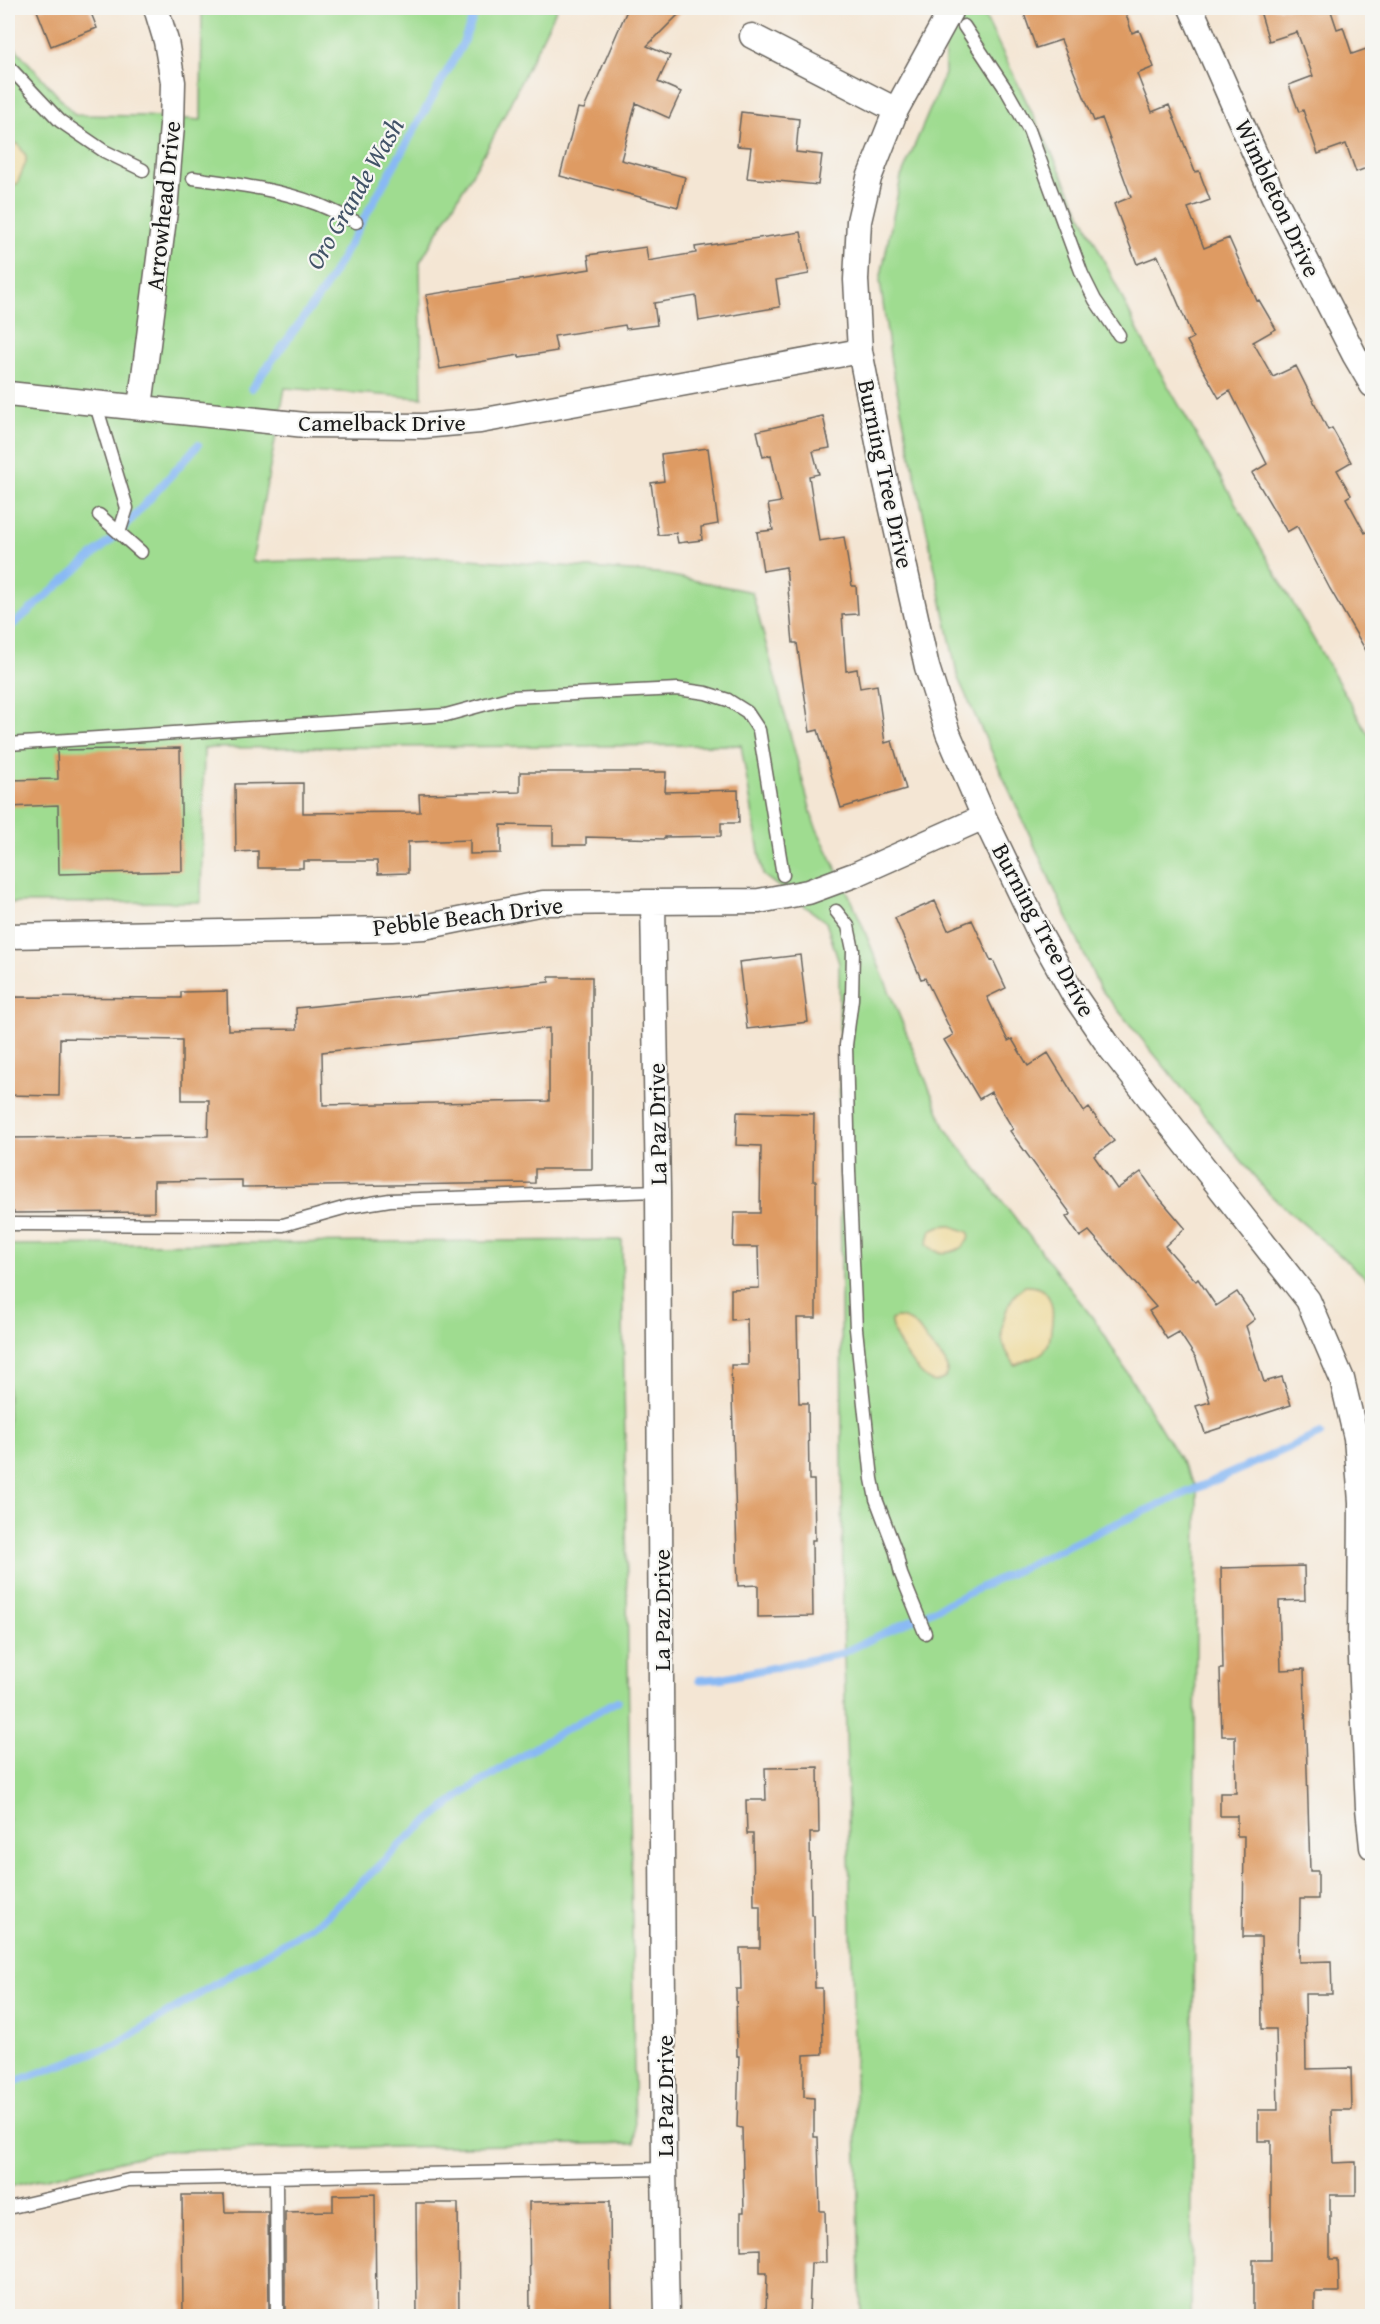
<svg xmlns="http://www.w3.org/2000/svg" width="1380" height="2324" viewBox="0 0 1380 2324" font-family="'Gentium Book Plus',serif">
	<style>
		.green { fill: #9fdc90; stroke: #5e7c56; stroke-width: 1.5 }
		.sand { fill: #eeda9e; stroke: #857b5d; stroke-width: 1.5 }
		.lines { fill: none; stroke-linecap: round; stroke-linejoin: round }
		.stream { stroke: #89b9f4; stroke-width: 8 }
		.building { fill: #de9b64; fill-rule: evenodd }
		.lane-casing { stroke: #68635c; stroke-width: 15 }
		.street-casing { stroke: #68635c; stroke-width: 27 }
		.lane { stroke: #fff; stroke-width: 12 }
		.street { stroke: #fff; stroke-width: 24 }
		.labels { text-anchor: middle; dominant-baseline: central; stroke-width: 4.5; stroke-linejoin: round; paint-order: stroke }
		.street-label { font-size: 24px; fill: #1c1c1c; stroke: #f6f6f2 }
		.water-label { font-size: 26px; font-style: italic; fill: #425368; stroke: #f6f6f2 }
	</style>
	<rect width="100%" height="100%" fill="#f6f6f2"/>
	<filter id="ink" filterUnits="userSpaceOnUse"><feTurbulence type="fractalNoise" baseFrequency=".0167" numOctaves="2"/><feDisplacementMap in="SourceGraphic" scale="12" xChannelSelector="R" yChannelSelector="G"/><feConvolveMatrix kernelMatrix="1 2 1 2 8 2 1 2 1" color-interpolation-filters="sRGB"/></filter>
	<filter id="wash" filterUnits="userSpaceOnUse"><feTurbulence type="fractalNoise" baseFrequency=".008" numOctaves="4" result="noise"/><feDisplacementMap in="SourceGraphic" scale="24" xChannelSelector="R" yChannelSelector="G"/><feGaussianBlur stdDeviation="1.35" result="paint"/><feColorMatrix in="noise" values="0 0 0 0 0 0 0 0 0 0 0 0 0 0 0 0 0 1.4 0 .05"/><feComposite in="paint" operator="in"/></filter>
	<g filter="url(#wash)">
		<rect width="100%" height="100%" fill="#f4e6d4"/>
		<path class="green" d="M 202,8 L 557,8 L 491,142 L 420,262 L 422,398 L 285,388 L 252,562 L 442,557 L 657,573 L 752,592 L 814,823 L 853,903 L 946,1129 L 1099,1326 L 1197,1488 L 1191,2316 L 861,2316 L 843,1618 L 839,963 L 826,922 L 763,875 L 741,745 L 204,748 L 201,902 L 8,903 L 8,40 L 75,115 L 143,116 L 201,120 Z
			M 944,8 L 981,8 L 1148,351 L 1367,732 L 1372,738 L 1372,1283 L 1268,1193 L 1099,987 L 958,678 L 891,362 L 880,281 L 901,177 L 945,74 Z
			M 622,1240 L 635,2143 L 163,2151 L 8,2187 L 8,1245 Z"/>
		<path class="sand" d="M 10,143 L 18,144 L 26,156 L 26,162 L 17,184 L 8,186 L 8,147 Z
			M 949,1225 L 968,1232 L 970,1236 C 963,1253 939,1259 927,1244 L 931,1230 L 940,1226 Z
			M 1025,1286 C 1052,1284 1055,1309 1051,1329 C 1050,1337 1050,1345 1044,1351 C 1037,1358 1024,1361 1015,1365 C 1011,1359 1005,1351 1003,1343 C 999,1324 1008,1296 1025,1286 Z
			M 895,1318 C 916,1318 920,1332 931,1346 C 940,1356 952,1364 945,1378 C 940,1381 936,1383 931,1381 C 918,1375 890,1335 891,1320 Z"/>
		<g class="lines">
			<path class="stream" d="M 252,388 L 323,291 L 462,45 L 477,8
				M 8,629 L 119,533 L 198,445
				M 699,1680 L 722,1678 L 840,1654 L 1104,1529 L 1320,1434
				M 8,2084 L 115,2045 L 323,1919 L 410,1836 L 465,1792 L 542,1743 L 617,1701"/>
		</g>
		<g id="blocks">
			<path class="building" d="M 36,8 L 89,8 L 97,28 L 51,46 Z
				M 628,8 L 685,8 L 647,46 L 670,56 L 658,82 L 681,92 L 669,118 L 636,103 L 621,160 L 685,177 L 678,207 L 560,176 L 578,108 L 584,109 Z
				M 1022,8 L 1124,8 L 1132,33 L 1139,30 L 1154,67 L 1137,74 L 1152,112 L 1169,105 L 1195,172 L 1199,171 L 1210,200 L 1188,208 L 1204,248 L 1229,238 L 1257,301 L 1259,300 L 1276,329 L 1253,342 L 1273,377 L 1296,366 L 1328,430 L 1332,428 L 1351,462 L 1337,470 L 1351,495 L 1346,498 L 1365,533 L 1372,529 L 1372,661 L 1330,589 L 1297,526 L 1287,532 L 1252,473 L 1267,464 L 1230,391 L 1219,398 L 1187,341 L 1193,338 L 1158,256 L 1137,264 L 1114,204 L 1131,197 L 1102,118 L 1094,121 L 1061,40 L 1036,48 Z
				M 1259,8 L 1330,8 L 1337,29 L 1343,27 L 1352,54 L 1372,47 L 1372,166 L 1356,172 L 1346,144 L 1318,154 L 1303,110 L 1299,112 L 1289,85 L 1313,76 L 1297,32 L 1269,41 Z
				M 741,112 L 799,119 L 796,152 L 822,155 L 818,185 L 747,178 L 751,147 L 737,146 Z
				M 801,232 L 809,274 L 776,280 L 780,307 L 699,321 L 696,296 L 654,303 L 657,325 L 626,329 L 625,325 L 554,336 L 557,351 L 519,357 L 519,355 L 440,369 L 426,295 L 590,269 L 588,255 L 646,247 L 648,261 L 696,253 L 695,247 Z
				M 823,416 L 830,448 L 813,451 L 819,474 L 809,476 L 819,541 L 844,537 L 852,586 L 856,586 L 858,614 L 842,615 L 846,671 L 857,669 L 860,688 L 877,685 L 885,743 L 892,741 L 906,789 L 841,808 L 818,730 L 810,732 L 797,643 L 793,643 L 786,567 L 763,571 L 757,532 L 773,530 L 768,504 L 781,502 L 771,455 L 763,457 L 757,431 Z
				M 708,448 L 718,524 L 701,527 L 702,540 L 678,543 L 676,533 L 658,535 L 651,483 L 664,481 L 661,454 Z
				M 180,748 L 182,871 L 59,874 L 58,805 L 8,807 L 8,780 L 58,779 L 57,750 Z
				M 520,772 L 666,772 L 665,792 L 738,790 L 739,823 L 721,823 L 721,836 L 665,837 L 665,839 L 586,837 L 586,845 L 553,845 L 553,826 L 501,825 L 501,853 L 470,854 L 470,840 L 408,842 L 408,873 L 378,874 L 377,861 L 303,861 L 303,868 L 258,868 L 258,851 L 236,852 L 235,784 L 303,783 L 303,813 L 420,812 L 419,794 L 520,792 Z
				M 935,901 L 948,930 L 972,920 L 991,961 L 993,960 L 1006,988 L 987,997 L 1008,1041 L 1012,1039 L 1028,1066 L 1048,1053 L 1084,1112 L 1089,1108 L 1114,1141 L 1094,1156 L 1117,1189 L 1141,1172 L 1157,1195 L 1185,1228 L 1165,1246 L 1196,1281 L 1198,1279 L 1216,1306 L 1237,1292 L 1255,1319 L 1246,1326 L 1264,1382 L 1282,1377 L 1291,1405 L 1205,1433 L 1196,1406 L 1210,1402 L 1196,1358 L 1179,1332 L 1167,1339 L 1149,1311 L 1156,1307 L 1089,1231 L 1080,1237 L 1066,1217 L 1071,1214 L 1010,1131 L 1013,1129 L 991,1092 L 979,1099 L 944,1040 L 953,1035 L 925,978 L 921,979 L 895,918 Z
				M 800,955 L 808,1022 L 747,1029 L 739,962 Z
				M 549,977 L 592,977 L 592,1169 L 535,1169 L 535,1183 L 242,1187 L 242,1180 L 154,1181 L 154,1212 L 14,1213 L 14,1212 L 8,1212 L 8,1138 L 208,1136 L 209,1100 L 182,1100 L 182,1040 L 60,1038 L 59,1096 L 8,1095 L 8,997 L 181,998 L 181,992 L 227,991 L 228,1030 L 297,1029 L 296,1008 L 549,982 ZM 549,1028 L 549,1101 L 323,1105 L 322,1052 Z
				M 737,1112 L 814,1114 L 813,1181 L 816,1181 L 816,1318 L 797,1318 L 799,1403 L 808,1403 L 809,1480 L 814,1480 L 815,1540 L 812,1540 L 813,1616 L 758,1617 L 758,1585 L 738,1586 L 731,1365 L 748,1365 L 747,1319 L 731,1320 L 731,1289 L 759,1288 L 758,1247 L 733,1247 L 734,1213 L 760,1213 L 761,1146 L 736,1145 Z
				M 1304,1566 L 1305,1600 L 1279,1601 L 1281,1670 L 1304,1669 L 1310,1871 L 1318,1871 L 1318,1899 L 1300,1899 L 1299,1962 L 1331,1961 L 1332,1994 L 1305,1994 L 1306,2069 L 1351,2068 L 1352,2110 L 1331,2110 L 1333,2163 L 1356,2162 L 1356,2195 L 1330,2195 L 1330,2259 L 1338,2259 L 1339,2292 L 1315,2292 L 1315,2316 L 1253,2316 L 1253,2260 L 1271,2260 L 1271,2141 L 1258,2141 L 1258,2110 L 1278,2110 L 1276,2029 L 1262,2029 L 1261,1937 L 1243,1937 L 1244,1836 L 1237,1836 L 1237,1816 L 1220,1816 L 1220,1793 L 1236,1793 L 1235,1736 L 1222,1736 L 1220,1669 L 1223,1669 L 1221,1568 Z
				M 818,1767 L 819,1833 L 810,1833 L 811,1915 L 814,1915 L 815,1988 L 822,1988 L 823,2054 L 804,2055 L 804,2097 L 814,2098 L 814,2137 L 818,2137 L 820,2211 L 825,2211 L 826,2263 L 811,2263 L 809,2316 L 766,2316 L 767,2273 L 760,2273 L 760,2249 L 741,2250 L 741,2212 L 744,2212 L 742,2128 L 737,2127 L 739,2056 L 737,2056 L 736,1989 L 741,1989 L 740,1948 L 760,1948 L 760,1906 L 754,1906 L 753,1834 L 747,1834 L 746,1800 L 766,1800 L 765,1768 Z
				M 375,2194 L 376,2316 L 285,2316 L 285,2212 L 333,2211 L 333,2195 Z
				M 182,2195 L 224,2195 L 225,2212 L 268,2212 L 269,2316 L 183,2316 Z
				M 610,2201 L 611,2316 L 530,2316 L 529,2202 Z
				M 416,2203 L 458,2203 L 459,2316 L 417,2316 Z"/>
		</g>
	</g>
	<g filter="url(#ink)">
		<use href="#blocks" fill-opacity="0" stroke="#68635c" stroke-width="1.5"/>
		<g class="lines">
			<defs>
				<path id="lane" d="M 964,26 L 1007,91 L 1029,130 L 1082,274 L 1095,300 L 1119,335
					M 8,66 L 60,121 L 104,151 L 143,170
					M 193,178 C 235,184 277,189 317,204 C 330,209 343,216 356,222
					M 95,402 L 127,508 L 119,533
					M 99,515 L 141,552
					M 8,744 L 446,715 L 512,697 L 678,689 L 706,693 L 728,700 L 747,712 L 759,730 L 783,875
					M 836,911 L 848,926 L 853,950 L 852,999 L 846,1045 L 849,1171 L 856,1329 L 872,1479 L 876,1499 L 896,1552 L 901,1574 L 925,1633
					M 8,1224 L 283,1225 L 347,1207 L 390,1200 L 658,1191
					M 276,2178 L 277,2316
					M 8,2208 L 129,2180 L 664,2169"/>
				<path id="street" d="M 952,8 L 896,110 L 869,178 L 859,221 L 856,280 L 860,351 L 885,478 L 927,667 L 948,733 L 984,817 L 1042,938 L 1074,995 L 1111,1049 L 1308,1300 L 1342,1379 L 1356,1438 L 1361,1502 L 1360,1639 L 1368,1808 L 1372,1847
					M 1191,8 L 1273,195 L 1355,356 L 1372,385
					M 752,36 L 896,110
					M 8,394 L 305,425 L 423,426 L 480,421 L 860,351
					M 140,407 L 165,211 L 172,125 L 173,82 L 166,41 L 156,8
					M 653,903 L 658,1191 L 664,2169 L 667,2316
					M 8,936 L 392,929 L 424,927 L 543,903 L 759,901 L 808,892 L 854,875 L 984,817"/>
			</defs>
			<use href="#lane" class="lane-casing"/>
			<use href="#street" class="street-casing"/>
			<use href="#lane" class="lane"/>
			<use href="#street" class="street"/>
		</g>
	</g>
	<g class="labels">
		<g class="street-label">
			<text transform="translate(1278 198) rotate(65)">Wimbleton Drive</text>
			<text transform="translate(163 206) rotate(-84)">Arrowhead Drive</text>
			<text x="382" y="422">Camelback Drive</text>
			<text transform="translate(886 474) rotate(78)">Burning Tree Drive</text>
			<text transform="translate(468 916) rotate(-7)">Pebble Beach Drive</text>
			<text transform="translate(1044 930) rotate(62)">Burning Tree Drive</text>
			<text transform="translate(657 1124) rotate(-91)">La Paz Drive</text>
			<text transform="translate(661 1610) rotate(-90)">La Paz Drive</text>
			<text transform="translate(664 2096) rotate(-90)">La Paz Drive</text>
		</g>
		<g class="water-label">
			<text transform="translate(354 193) rotate(-60)">Oro Grande Wash</text>
		</g>
	</g>
	<rect width="1380" height="2324" fill="none" stroke="#f6f6f2" stroke-width="30"/>
</svg>
